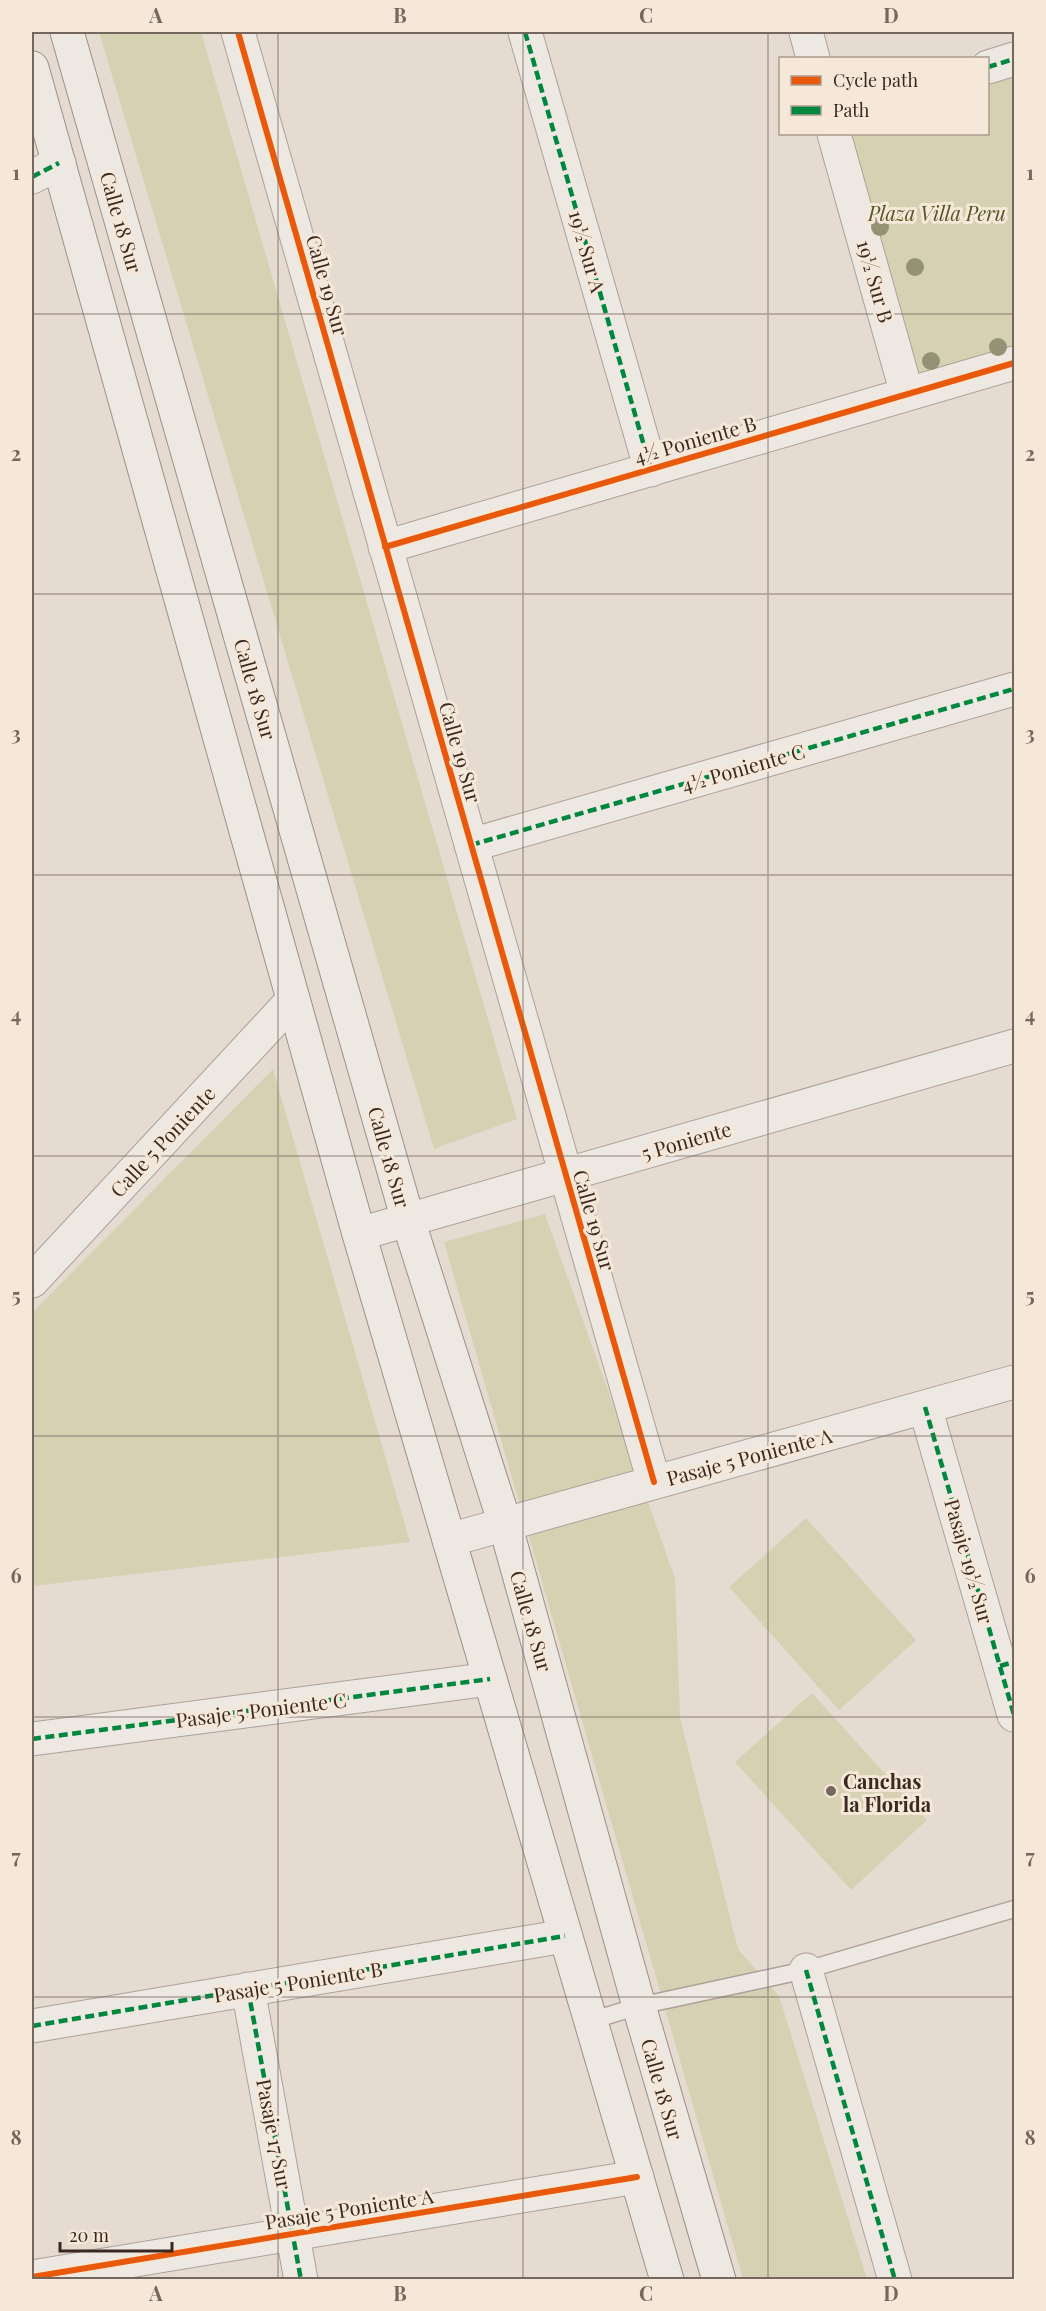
<svg xmlns="http://www.w3.org/2000/svg" width="1046" height="2311" viewBox="0 0 1046 2311" font-family="'Playfair Display',serif">
	<style>
		.green { fill: #d7d1b3 }
		.lines { fill: none; stroke-linecap: round; stroke-linejoin: round }
		.service-casing { stroke: #aba199; stroke-width: 19 }
		.minor-casing { stroke: #aba199; stroke-width: 35 }
		.tertiary-casing { stroke: #aba199; stroke-width: 35 }
		.secondary-casing { stroke: #9a9189; stroke-width: 35 }
		.service { stroke: #eee8e2; stroke-width: 16 }
		.minor { stroke: #eee8e2; stroke-width: 33 }
		.tertiary { stroke: #eee8e2; stroke-width: 33 }
		.secondary { stroke: #eee8e2; stroke-width: 33 }
		.quiet { stroke: #00873e; stroke-width: 4.5; stroke-dasharray: 9 4.5; stroke-linecap: butt }
		.cycleway-casing { stroke: #f5e8d8; stroke-width: 10 }
		.cycleway { stroke: #e8590c; stroke-width: 6 }
		.tree { fill: #949274 }
		.grid { fill: none; stroke: #76675e; stroke-width: 1.5; stroke-opacity: 0.55 }
		.poi-dot { fill: #76675e; stroke: #f5e8d8; stroke-width: 2 }
		.labels { text-anchor: middle; dominant-baseline: central; stroke-width: 6; stroke-linejoin: round; paint-order: stroke }
		.park-label { font-size: 20px; font-style: italic; fill: #525628; stroke: #f5e8d8 }
		.street-label { font-size: 20px; fill: #3a2921; stroke: #f5e8d8 }
		.poi-label { font-size: 20px; font-weight: bold; fill: #3a2921; stroke: #f5e8d8; text-anchor: start }
		.neatline { fill: none; stroke: #76675e; stroke-width: 2 }
		.grid-label { font-size: 20px; text-anchor: middle; font-weight: bold; fill: #76675e }
	</style>
	<rect width="100%" height="100%" fill="#e5dbd0"/>
	<path class="green" d="M 99,32 L 201,32 L 517,1119 L 434,1149 Z
		M 1014,63 L 1014,355 L 906,385 L 834,134 L 988,134 L 988,71 Z
		M 273,1069 L 410,1542 L 32,1586 L 32,1313 Z
		M 545,1214 L 675,1578 L 680,1717 L 738,1949 L 779,1996 L 867,2279 L 743,2279 L 444,1242 Z
		M 806,1518 L 916,1640 L 839,1710 L 729,1587 Z
		M 812,1693 L 927,1820 L 851,1890 L 735,1762 Z"/>
	<g class="lines">
		<defs>
			<path id="service" d="M 590,2021 L 639,2006 L 806,1970 L 1014,1909"/>
			<path id="minor" d="M 238,32 L 654,1482
				M 525,32 L 651,470
				M 806,32 L 813,58
				M 988,67 L 1014,59
				M 834,134 L 907,394
				M 32,177 L 59,163
				M 385,547 L 1014,363
				M 471,845 L 1014,689
				M 32,1281 L 292,1001
				M 925,1407 L 1014,1715
				M 449,1540 L 1014,1382
				M 32,1739 L 490,1679
				M 806,1970 L 895,2280
				M 248,1989 L 301,2280
				M 32,2026 L 565,1936
				M 32,2277 L 637,2177"/>
			<path id="tertiary" d="M 359,1234 L 1014,1046"/>
			<path id="secondary" d="M 67,32 L 408,1220 L 505,1524 L 639,2006 L 719,2280
				M 32,68 L 359,1234 L 667,2280"/>
		</defs>
		<use href="#service" class="service-casing"/>
		<use href="#minor" class="minor-casing"/>
		<use href="#tertiary" class="tertiary-casing"/>
		<use href="#secondary" class="secondary-casing"/>
		<use href="#service" class="service"/>
		<use href="#minor" class="minor"/>
		<use href="#tertiary" class="tertiary"/>
		<use href="#secondary" class="secondary"/>
		<path class="quiet" d="M 525,32 L 651,470
			M 988,67 L 1014,59
			M 32,177 L 59,163
			M 471,845 L 1014,689
			M 925,1407 L 1014,1715
			M 1000,1666 L 1014,1662
			M 32,1739 L 490,1679
			M 806,1970 L 895,2280
			M 248,1989 L 301,2280
			M 32,2026 L 565,1936"/>
		<defs>
			<path id="cycleway" d="M 238,32 L 654,1482
				M 385,547 L 1014,363
				M 32,2277 L 637,2177"/>
		</defs>
		<use href="#cycleway" class="cycleway-casing"/>
		<use href="#cycleway" class="cycleway"/>
	</g>
	<g class="tree">
		<circle cx="880" cy="227" r="9"/>
		<circle cx="915" cy="267" r="9"/>
		<circle cx="998" cy="347" r="9"/>
		<circle cx="931" cy="361" r="9"/>
	</g>
	<path class="grid" d="M 278,32 L 278,2280M 523,32 L 523,2280M 768,32 L 768,2280M 32,314 L 1014,314M 32,594 L 1014,594M 32,875 L 1014,875M 32,1156 L 1014,1156M 32,1436 L 1014,1436M 32,1717 L 1014,1717M 32,1997 L 1014,1997"/>
	<circle class="poi-dot" cx="831" cy="1791" r="6"/>
	<g class="labels">
		<g class="park-label">
			<text x="937" y="212">Plaza Villa Peru</text>
		</g>
		<g class="street-label">
			<text transform="translate(122 222) rotate(74)">Calle 18 Sur</text>
			<text transform="translate(588 251) rotate(74)">19½ Sur A</text>
			<text transform="translate(876 281) rotate(74)">19½ Sur B</text>
			<text transform="translate(328 285) rotate(74)">Calle 19 Sur</text>
			<text transform="translate(695 439) rotate(-16)">4½ Poniente B</text>
			<text transform="translate(256 689) rotate(74)">Calle 18 Sur</text>
			<text transform="translate(461 752) rotate(74)">Calle 19 Sur</text>
			<text transform="translate(743 767) rotate(-16)">4½ Poniente C</text>
			<text transform="translate(686 1140) rotate(-16)">5 Poniente</text>
			<text transform="translate(162 1141) rotate(-47)">Calle 5 Poniente</text>
			<text transform="translate(390 1157) rotate(74)">Calle 18 Sur</text>
			<text transform="translate(595 1220) rotate(74)">Calle 19 Sur</text>
			<text transform="translate(749 1456) rotate(-15)">Pasaje 5 Poniente A</text>
			<text transform="translate(970 1561) rotate(74)">Pasaje 19½ Sur</text>
			<text transform="translate(532 1621) rotate(74)">Calle 18 Sur</text>
			<text transform="translate(261 1709) rotate(-7)">Pasaje 5 Poniente C</text>
			<text transform="translate(298 1981) rotate(-9)">Pasaje 5 Poniente B</text>
			<text transform="translate(663 2089) rotate(74)">Calle 18 Sur</text>
			<text transform="translate(275 2134) rotate(79)">Pasaje 17 Sur</text>
			<text transform="translate(349 2208) rotate(-9)">Pasaje 5 Poniente A</text>
		</g>
		<g class="poi-label">
			<text x="843" y="1780">Canchas<tspan x="843" dy="23">la Florida</tspan></text>
		</g>
	</g>
	<rect width="1046" height="2311" fill="none" stroke="#f5e8d8" stroke-width="66"/>
	<rect x="779" y="57" width="210" height="78" fill="#f5e8d8" stroke="#aa9c8f" stroke-width="1.5"/>
	<rect x="791" y="76" width="30" height="9" fill="#e8590c" stroke="#aa9c8f" stroke-width="1.5"/>
	<text x="833" y="87" font-size="18" fill="#3a2921">Cycle path</text>
	<rect x="791" y="106" width="30" height="9" fill="#00873e" stroke="#aa9c8f" stroke-width="1.5"/>
	<text x="833" y="117" font-size="18" fill="#3a2921">Path</text>
	<path d="M60 2242v9h112v-9" fill="none" stroke="#3a2921" stroke-width="3"/>
	<text x="69" y="2242" font-size="18" fill="#3a2921" stroke="#f5e8d8" stroke-width="4.5" paint-order="stroke">20 m</text>
	<rect x="33" y="33" width="980" height="2245" class="neatline"/>
	<g class="grid-label">
		<text x="156" y="23">A</text>
		<text x="400" y="23">B</text>
		<text x="646" y="23">C</text>
		<text x="891" y="23">D</text>
		<text x="16" y="180">1</text>
		<text x="1030" y="180">1</text>
		<text x="16" y="461">2</text>
		<text x="1030" y="461">2</text>
		<text x="16" y="741">3</text>
		<text x="1030" y="741">3</text>
		<text x="16" y="1022">4</text>
		<text x="1030" y="1022">4</text>
		<text x="16" y="1303">5</text>
		<text x="1030" y="1303">5</text>
		<text x="16" y="1583">6</text>
		<text x="1030" y="1583">6</text>
		<text x="16" y="1864">7</text>
		<text x="1030" y="1864">7</text>
		<text x="16" y="2145">8</text>
		<text x="1030" y="2145">8</text>
		<text x="156" y="2301">A</text>
		<text x="400" y="2301">B</text>
		<text x="646" y="2301">C</text>
		<text x="891" y="2301">D</text>
	</g>
</svg>
